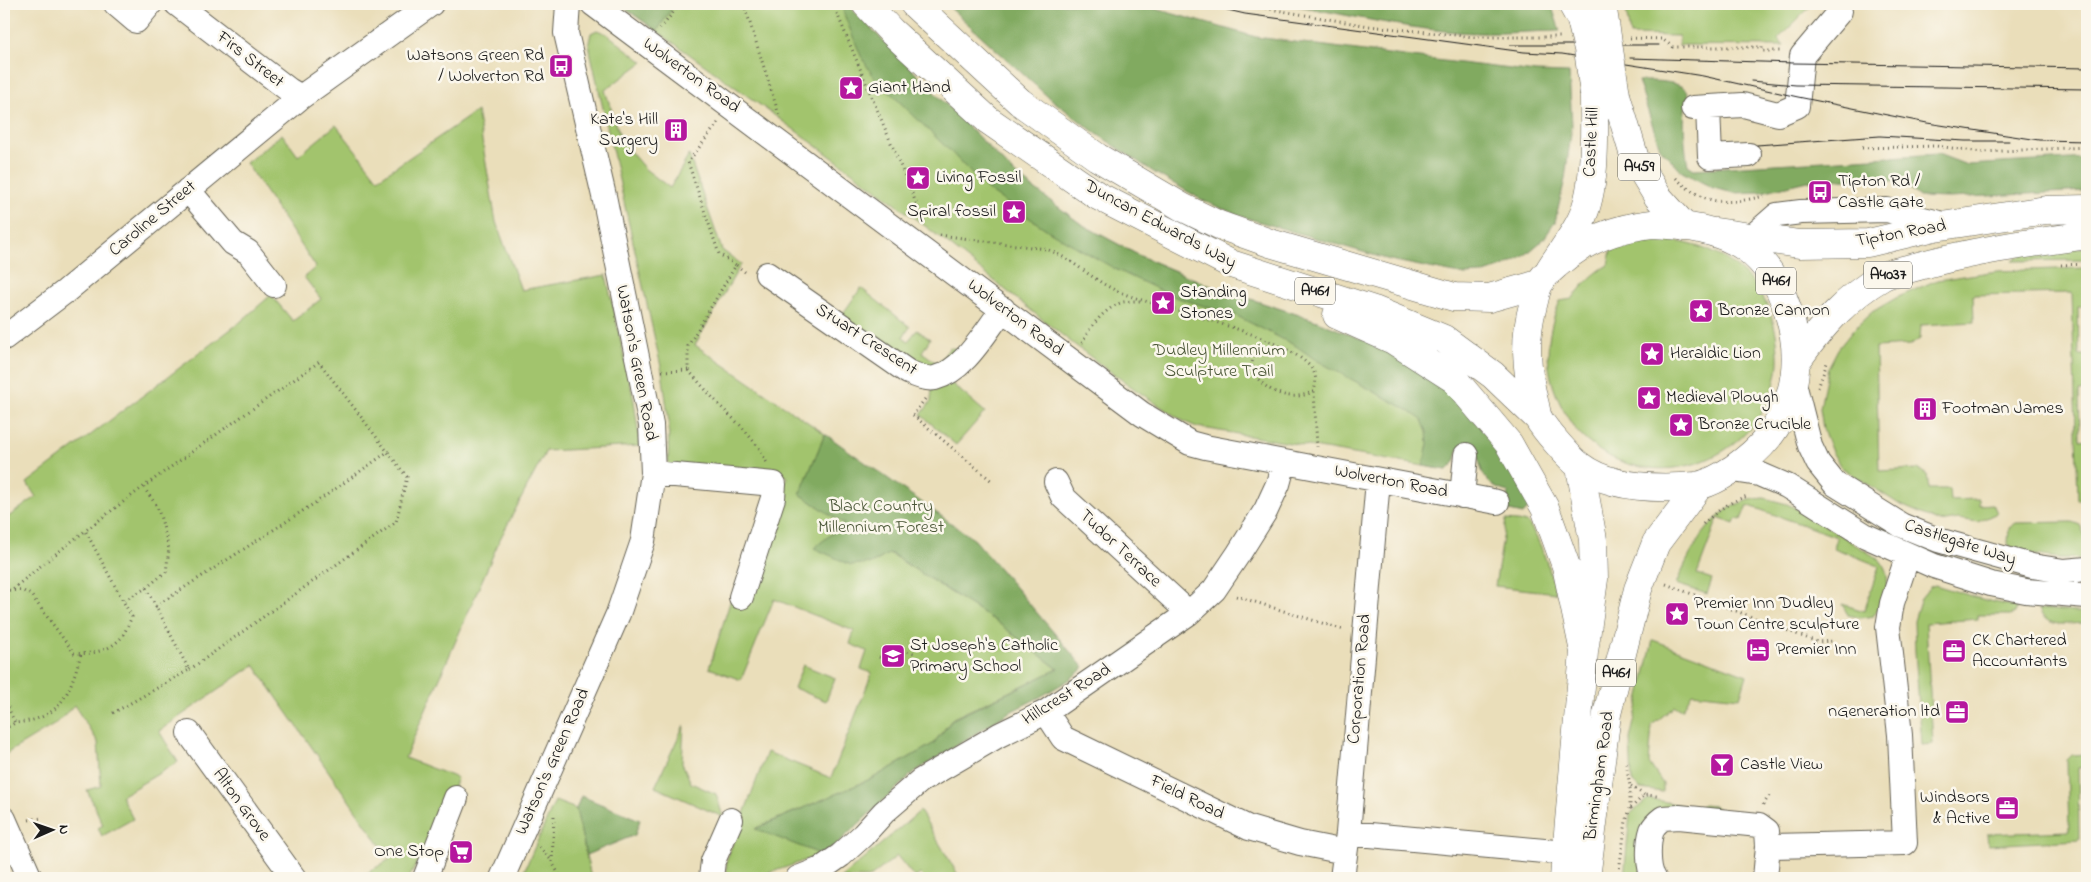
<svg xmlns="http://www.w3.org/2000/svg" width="2091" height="882" viewBox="0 0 2091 882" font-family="'Indie Flower',sans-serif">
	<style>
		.green { fill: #a2c46d; stroke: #5f7044 }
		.forest { fill: #81aa60; stroke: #4e633e }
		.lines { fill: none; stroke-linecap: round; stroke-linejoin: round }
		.minor-casing { stroke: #646053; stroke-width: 26 }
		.major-casing { stroke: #646053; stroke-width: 29 }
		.highway-casing { stroke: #646053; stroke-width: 29 }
		.path { stroke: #646053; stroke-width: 3; stroke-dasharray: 1 4; stroke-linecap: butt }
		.minor { stroke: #fff; stroke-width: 24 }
		.major { stroke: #fff; stroke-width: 28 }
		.highway { stroke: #fff; stroke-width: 28 }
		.tram { stroke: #1c1c1c; stroke-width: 1 }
		.major-bridge-casing { stroke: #646053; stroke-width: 29; stroke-linecap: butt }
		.major-bridge { stroke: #fff; stroke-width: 28 }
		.labels { text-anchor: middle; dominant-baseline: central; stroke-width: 5; stroke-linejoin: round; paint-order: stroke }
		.shield { fill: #fbf7ec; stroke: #5f5e5a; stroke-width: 1 }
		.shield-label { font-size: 16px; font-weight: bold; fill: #1c1c1c }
		.poi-label { font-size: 18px; fill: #1c1c1c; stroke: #fbf7ec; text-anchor: start }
		.street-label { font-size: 18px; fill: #1c1c1c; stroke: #fbf7ec }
		.park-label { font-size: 18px; fill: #4b5738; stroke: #fbf7ec }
	</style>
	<rect width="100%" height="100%" fill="#fbf7ec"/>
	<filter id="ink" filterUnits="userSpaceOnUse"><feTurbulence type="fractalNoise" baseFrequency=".02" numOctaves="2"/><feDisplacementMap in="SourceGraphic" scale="10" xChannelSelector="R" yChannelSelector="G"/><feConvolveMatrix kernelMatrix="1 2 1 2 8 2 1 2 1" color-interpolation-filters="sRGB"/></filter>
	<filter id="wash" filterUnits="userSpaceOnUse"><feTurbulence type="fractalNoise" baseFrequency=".0096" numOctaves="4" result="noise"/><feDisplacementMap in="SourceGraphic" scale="20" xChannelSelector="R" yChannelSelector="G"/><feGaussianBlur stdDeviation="1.12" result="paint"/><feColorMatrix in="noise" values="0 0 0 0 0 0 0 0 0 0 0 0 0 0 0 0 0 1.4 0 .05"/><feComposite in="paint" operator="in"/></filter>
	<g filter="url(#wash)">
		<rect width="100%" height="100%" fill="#eadeba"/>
		<path class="green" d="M 619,4 L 846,4 L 1017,176 L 1081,224 L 1140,256 L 1208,285 L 1317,321 L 1409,363 L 1447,470 L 1197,427 L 1185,422 C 1092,365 1011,292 925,226 C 824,150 721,77 619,4 Z
			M 1625,4 L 1813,4 L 1778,39 L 1784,46 L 1679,45 L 1679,36 L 1630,35 Z
			M 597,30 L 607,34 L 643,62 L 605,90 L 622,142 L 645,169 L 670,188 L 689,155 L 722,250 L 741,264 L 695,345 L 825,434 L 800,494 L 845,523 L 815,548 L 873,563 L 889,553 L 997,622 L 1058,669 L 953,718 L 933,744 L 873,778 L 756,828 L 820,854 C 799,863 754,881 732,877 L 726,870 L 727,859 L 767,752 L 831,778 L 872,673 L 861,669 L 867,651 L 850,644 L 854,631 L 774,599 L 741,680 L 709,668 L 731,599 L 785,484 L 787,476 L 668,467 L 669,423 L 662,371 L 591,55 L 589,42 L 591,33 Z
			M 477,111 L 496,222 L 521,290 L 606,275 L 634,401 L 640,446 L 546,451 L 500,539 L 405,758 L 457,778 L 444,813 L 409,878 L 359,878 L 390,859 L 254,665 L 159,731 L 178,762 L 121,796 L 133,819 L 102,836 L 98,828 L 103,825 L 87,790 L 101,786 L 98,742 L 74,705 L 57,723 L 4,755 L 4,520 L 36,497 L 27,483 L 239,323 L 271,295 L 293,321 L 321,299 L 304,277 L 316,267 L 246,163 L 282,134 L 298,156 L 336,125 L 378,179 Z
			M 1667,240 C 1722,246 1766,278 1776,334 C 1778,347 1779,360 1777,372 C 1766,438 1700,480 1636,466 C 1612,461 1584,444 1571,423 C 1545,382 1541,346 1560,301 L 1572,299 C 1583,285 1592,274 1608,265 L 1611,251 L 1632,244 Z
			M 2087,247 L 2087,260 L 2012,261 L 2025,253 Z
			M 2085,268 L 2086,307 L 2078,307 L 2079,355 L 2087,355 L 2087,390 L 2079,391 L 2080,440 L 2087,439 L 2087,482 L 2084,482 L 2085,500 L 2078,500 L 2072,293 L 1973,295 L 1974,322 L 1921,325 L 1920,339 L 1910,345 L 1876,347 L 1879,471 L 1918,469 L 1927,475 L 1929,489 L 1949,489 L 1950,500 L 1979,499 L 1979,505 L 1993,504 L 1997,513 L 1978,522 L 1958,519 L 1940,522 L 1899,504 L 1841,467 L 1832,452 L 1823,429 L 1820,408 L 1828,368 L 1838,349 L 1854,329 L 1872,312 L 1896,298 L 1937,280 L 1997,271 Z
			M 861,288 L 910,327 L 903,337 L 908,341 L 917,330 L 930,339 L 922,352 L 938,364 L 950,347 L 961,351 L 932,369 L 914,363 L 841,316 Z
			M 950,382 L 985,412 L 956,445 L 921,415 L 931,401 L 932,387 Z
			M 1764,498 L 1787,504 L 1807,514 L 1880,560 C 1894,578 1886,600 1873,616 L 1861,618 L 1848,615 L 1842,604 L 1864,611 L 1879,566 L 1834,548 L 1837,537 L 1747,505 L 1741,520 L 1736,519 L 1734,524 L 1718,518 L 1697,574 L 1712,579 L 1707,594 L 1676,584 C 1693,545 1716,500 1764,498 Z
			M 1506,520 L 1527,522 C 1542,542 1549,569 1556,593 L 1495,586 Z
			M 2072,522 L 2080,525 L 2087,540 L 2087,558 C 2061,560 2038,556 2012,550 L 2008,543 L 2009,528 L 2016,523 Z
			M 1935,585 L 1985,600 L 2017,607 L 2015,613 L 2010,615 L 1978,615 L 1978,619 L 1926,623 L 1933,744 L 1922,745 L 1915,651 L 1914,621 L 1921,598 L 1930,587 Z
			M 2039,609 L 2087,613 L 2087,623 C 2069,623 2046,630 2039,609 Z
			M 1653,640 L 1747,675 L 1740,698 L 1692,693 L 1682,710 L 1675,706 L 1652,725 L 1649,763 L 1663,784 L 1663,792 L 1640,789 L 1632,781 L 1630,739 Z
			M 803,665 L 835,678 L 826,701 L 794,688 Z
			M 684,725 L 682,763 L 691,783 L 716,794 L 723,817 L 655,787 Z
			M 2087,754 L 2087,767 L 2078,768 L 2079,840 L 1988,845 L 1987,834 L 2069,831 L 2067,760 L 2072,755 Z
			M 1648,799 C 1666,801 1680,806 1698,808 L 1702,805 L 1715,806 L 1718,810 L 1667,811 L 1645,878 L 1624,878 L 1630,814 Z
			M 555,801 L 576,809 L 591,878 L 521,878 Z
			M 920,811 L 960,878 L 924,878 L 920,874 L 915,878 L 897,856 L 869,878 L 841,878 Z"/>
		<path class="forest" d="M 619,4 L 675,4 L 657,31 Z
			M 946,4 L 1138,4 L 1256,37 L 1427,59 L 1536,72 L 1569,73 L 1572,125 L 1565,179 L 1555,222 L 1543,240 L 1523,257 L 1500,268 L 1481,274 L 1465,275 L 1390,260 L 1243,217 L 1206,202 L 1155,173 L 1097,134 L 1047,96 Z
			M 1287,4 L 1551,4 L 1560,31 C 1533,31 1506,34 1480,33 C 1415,32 1350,15 1287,4 Z
			M 848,5 L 1017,176 L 1081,224 L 1140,256 L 1208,285 L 1317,321 L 1383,348 L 1435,380 L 1456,399 L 1498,448 L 1531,505 L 1523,514 L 1505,510 L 1509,492 C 1486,488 1480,472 1478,452 L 1459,448 L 1455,462 L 1447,470 L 1423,466 L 1428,444 L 1427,432 L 1422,420 L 1406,409 L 1316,360 L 1296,346 L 1237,316 L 1175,297 L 1117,270 L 1052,233 L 986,189 L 952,153 L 873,76 L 861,56 L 843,12 Z
			M 1638,81 C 1650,81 1691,79 1689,99 C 1689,103 1685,106 1685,110 C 1683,125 1685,150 1688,165 L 1694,169 L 1938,154 L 1967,165 L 2087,158 L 2087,191 L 1949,198 L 1919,197 L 1905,185 L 1887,180 L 1867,178 L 1808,181 L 1762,192 L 1734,193 L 1713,188 L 1682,172 L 1660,148 Z
			M 825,434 L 975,540 L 1084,668 L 1069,680 L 1040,697 L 1008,713 L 913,773 L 836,845 L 820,854 L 755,829 L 873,778 L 933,744 L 953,719 L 1058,669 L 997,622 L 890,553 L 873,563 L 851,565 L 814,548 L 844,524 L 800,494 Z
			M 581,796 L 640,820 L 635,835 L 586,855 L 576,809 Z"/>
	</g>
	<g filter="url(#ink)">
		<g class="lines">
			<defs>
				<path id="minor" d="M 116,4 L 136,21 L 150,4
					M 177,4 L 289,90 L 301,97
					M 593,4 L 1142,414 L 1190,443 L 1205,447 L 1497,502
					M 1708,107 L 1710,157 L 1749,155
					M 1693,108 L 1743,105 L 1778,114 L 1797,106 L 1802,56 L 1840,11 L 1835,4
					M 188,190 L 233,243 L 248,252 L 274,285
					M 1753,236 L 1777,215 L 1801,212 L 1887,210 L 1947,225
					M 767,274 L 908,372 C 916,375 926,380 935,378 C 964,371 985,332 1003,309
					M 4,338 L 66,291 L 301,97 L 431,4
					M 1794,383 L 1810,446 L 1818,463 L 1835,484 L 1901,525 L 1938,540 L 2032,566 L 2064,571 L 2087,569
					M 1733,470 L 1759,474 L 1787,486 L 1866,536 L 1934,566 L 1991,584 L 2026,591 L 2087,596
					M 653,473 L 774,484 L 773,498 L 741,597
					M 1056,482 L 1063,497 L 1189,613
					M 1462,496 L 1466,455
					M 1046,712 L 1063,738 L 1249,828 L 1300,843 L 1345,852
					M 189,733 L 294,878
					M 4,819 L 30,878
					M 1348,833 L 1566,853
					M 425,878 L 456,798
					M 502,878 L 618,614 L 643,541 L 653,473 L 651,425 L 604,196 L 566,33 L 568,4
					M 711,878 L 713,861 L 731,820
					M 798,878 L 821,869 L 841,855 L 863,835 L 884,812 L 920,781 L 999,735 L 1046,712 L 1189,613 L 1214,590 L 1239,553 L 1266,510 L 1278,484 L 1284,462
					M 1342,878 L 1348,833 L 1378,480
					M 1654,878 C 1647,868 1648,842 1652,830 C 1654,825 1659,821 1663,818 L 1679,817 L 1759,825 L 1767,831 L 1768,846
					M 1765,878 L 1768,846 L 1905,843 L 1900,735 L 1888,627 L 1892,603 L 1908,555"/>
				<path id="major" d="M 1572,4 L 1581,20
					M 1616,95 L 1635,159 L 1658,197 L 1685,227
					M 1716,232 L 1799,244 L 1868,243 L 1935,227 L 2046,210 L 2087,209
					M 1550,269 C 1560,253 1573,237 1581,220 C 1597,187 1594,131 1594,94
					M 1798,359 C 1821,327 1847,297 1882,277 C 1891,272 1905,270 1915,267 C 1971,251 2030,243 2087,235"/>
				<path id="highway" d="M 866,4 L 891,31 L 988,120 L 1098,196 L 1231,264 L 1374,310 L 1444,339 L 1493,375 L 1539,419
					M 914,4 L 1020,102 L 1097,157 L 1182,207 L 1219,225 L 1270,243 L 1454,297 L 1489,298 L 1539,284
					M 1652,224 C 1685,225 1719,229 1746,248 C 1768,264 1780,286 1788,311 C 1806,368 1792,423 1745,460 C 1733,470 1711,484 1696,486 C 1660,489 1610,489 1580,466 C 1570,459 1544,429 1538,418 C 1536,413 1536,407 1534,401 C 1526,368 1524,338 1533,305 C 1535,298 1536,290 1539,284 C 1543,277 1550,270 1556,265 C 1584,240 1615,228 1652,224 Z
					M 1337,315 L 1393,340 L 1454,379 L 1509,444 L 1545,508 L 1566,566 L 1584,652
					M 1564,878 L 1584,652 L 1594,579 L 1593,540 L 1580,467
					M 1586,878 L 1607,714 L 1638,589 L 1656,543 L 1699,486"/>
			</defs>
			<use href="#minor" class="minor-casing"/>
			<use href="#major" class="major-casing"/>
			<use href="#highway" class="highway-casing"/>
			<path class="path" d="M 744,4 L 779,115
				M 839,4 L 836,11 L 924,222
				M 1241,4 L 1369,26 L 1474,37 L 1561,37
				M 660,29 L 680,4
				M 1630,38 L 1662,39 L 1673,47 L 1762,47 L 1762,51 L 1781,51
				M 718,123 L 688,162 L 719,254 L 736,265
				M 1862,148 L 1936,146 L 1982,152 L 2087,147
				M 1676,178 C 1705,206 1726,205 1764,196
				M 940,235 L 1046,249 C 1074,259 1095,283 1122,293 C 1164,310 1288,335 1312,369 C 1317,376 1316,383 1314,391 L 1317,447
				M 2061,265 L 2087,264
				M 745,272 L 736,265 L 688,346 L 688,370 L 721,407 L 742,427 L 759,448 L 767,463
				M 1082,343 C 1089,327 1106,307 1123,302 C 1129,301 1137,301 1143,301
				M 1282,348 C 1276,348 1269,348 1263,350 C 1231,363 1276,412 1314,391
				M 662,371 L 688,370
				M 1818,388 L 1827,363
				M 925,399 L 913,415 L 993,482
				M 1703,524 C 1717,511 1730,501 1748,496
				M 86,532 L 123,601 L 146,588 L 166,572 L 169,549 L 162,522 L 157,506 L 144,488
				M 1666,584 L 1817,642 L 1834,641
				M 146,588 L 156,606 L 318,501 L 389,451
				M 13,589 C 110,507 216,435 319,362 L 407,477 L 396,522 L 189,670
				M 4,590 L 23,591 L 31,595 L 74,653 C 90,655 109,651 120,639 C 125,634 128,624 132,617 L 123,601
				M 1236,596 L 1344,630
				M 879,657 L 895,663 L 900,649 L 914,653
				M 4,698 L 15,723 C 62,719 69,694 81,654
				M 113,713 L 189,670 L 156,606
				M 4,729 L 15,723
				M 1631,786 L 1644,795
				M 1763,805 L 1771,793
				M 1631,808 L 1644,795 L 1657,796
				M 554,816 L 552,862 L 561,878
				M 29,820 L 42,818
				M 539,847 L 552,861
				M 1618,878 L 1626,821 L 1630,809 L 1630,786 L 1626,763"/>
			<use href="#minor" class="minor"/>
			<use href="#major" class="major"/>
			<use href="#highway" class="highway"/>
			<path class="tram" d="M 1202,4 L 1245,14 L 1524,52 L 1562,54 L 1703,76 L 1798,97 L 1927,123 L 2039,140 L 2087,141
				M 1510,45 L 1659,45
				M 1630,58 L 1794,63 L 2087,68
				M 1751,81 L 1796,85 L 2087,89
				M 1757,145 L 1880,136 L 1965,141 L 2009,141"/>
			<defs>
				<path id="major-bridge" d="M 1602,4 L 1616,95
					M 1581,20 L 1588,49 L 1594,94"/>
			</defs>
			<use href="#major-bridge" class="major-bridge-casing"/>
			<use href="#major-bridge" class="major-bridge"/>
		</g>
	</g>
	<defs>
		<symbol id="bus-square" viewBox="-11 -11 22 22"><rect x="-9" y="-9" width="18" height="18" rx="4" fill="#b5179e" stroke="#fbf7ec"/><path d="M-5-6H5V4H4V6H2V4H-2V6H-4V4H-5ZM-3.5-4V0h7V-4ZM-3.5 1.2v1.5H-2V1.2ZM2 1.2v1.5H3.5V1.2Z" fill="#fff"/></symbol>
		<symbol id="sight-square" viewBox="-11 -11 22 22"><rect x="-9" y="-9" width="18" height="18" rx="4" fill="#b5179e" stroke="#fbf7ec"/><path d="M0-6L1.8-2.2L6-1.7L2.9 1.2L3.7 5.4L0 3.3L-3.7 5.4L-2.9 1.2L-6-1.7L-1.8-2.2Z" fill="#fff"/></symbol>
		<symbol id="building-square" viewBox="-11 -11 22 22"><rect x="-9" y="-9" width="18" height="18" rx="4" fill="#b5179e" stroke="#fbf7ec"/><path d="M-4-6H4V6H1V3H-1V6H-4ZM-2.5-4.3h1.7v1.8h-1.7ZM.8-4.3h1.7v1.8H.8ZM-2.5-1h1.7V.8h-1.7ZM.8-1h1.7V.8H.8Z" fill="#fff"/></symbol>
		<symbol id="hotel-square" viewBox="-11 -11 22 22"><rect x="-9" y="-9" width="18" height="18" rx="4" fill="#b5179e" stroke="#fbf7ec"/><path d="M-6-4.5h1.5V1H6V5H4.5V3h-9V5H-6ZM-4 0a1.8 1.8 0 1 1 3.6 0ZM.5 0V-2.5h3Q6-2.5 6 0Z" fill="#fff"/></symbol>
		<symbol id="office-square" viewBox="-11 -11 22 22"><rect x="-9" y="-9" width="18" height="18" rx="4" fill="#b5179e" stroke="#fbf7ec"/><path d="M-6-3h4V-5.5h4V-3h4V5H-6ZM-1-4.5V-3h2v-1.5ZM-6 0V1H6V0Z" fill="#fff"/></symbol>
		<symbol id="school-square" viewBox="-11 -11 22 22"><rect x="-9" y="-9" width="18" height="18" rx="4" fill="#b5179e" stroke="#fbf7ec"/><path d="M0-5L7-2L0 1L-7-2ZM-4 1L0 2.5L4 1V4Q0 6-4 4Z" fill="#fff"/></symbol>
		<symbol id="bar-square" viewBox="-11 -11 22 22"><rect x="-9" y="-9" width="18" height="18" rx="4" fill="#b5179e" stroke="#fbf7ec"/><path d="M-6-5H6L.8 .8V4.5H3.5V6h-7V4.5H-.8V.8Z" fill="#fff"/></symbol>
		<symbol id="supermarket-square" viewBox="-11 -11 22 22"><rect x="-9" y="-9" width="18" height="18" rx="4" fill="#b5179e" stroke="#fbf7ec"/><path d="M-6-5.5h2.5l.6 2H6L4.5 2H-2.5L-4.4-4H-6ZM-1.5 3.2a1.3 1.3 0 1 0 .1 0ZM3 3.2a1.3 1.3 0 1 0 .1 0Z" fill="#fff"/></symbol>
	</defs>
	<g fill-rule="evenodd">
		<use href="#bus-square" x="547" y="52" width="28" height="28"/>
		<use href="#sight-square" x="837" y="74" width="28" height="28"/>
		<use href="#building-square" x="662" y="116" width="28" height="28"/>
		<use href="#sight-square" x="904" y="164" width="28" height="28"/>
		<use href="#bus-square" x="1806" y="178" width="28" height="28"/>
		<use href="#sight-square" x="1000" y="198" width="28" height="28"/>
		<use href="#sight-square" x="1149" y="289" width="28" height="28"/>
		<use href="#sight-square" x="1687" y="297" width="28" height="28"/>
		<use href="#sight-square" x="1638" y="340" width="28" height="28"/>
		<use href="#sight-square" x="1635" y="384" width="28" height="28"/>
		<use href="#building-square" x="1911" y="395" width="28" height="28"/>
		<use href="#sight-square" x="1667" y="411" width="28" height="28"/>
		<use href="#sight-square" x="1663" y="600" width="28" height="28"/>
		<use href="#hotel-square" x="1744" y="636" width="28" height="28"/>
		<use href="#office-square" x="1940" y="637" width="28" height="28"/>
		<use href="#school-square" x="879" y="642" width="28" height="28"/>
		<use href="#office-square" x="1943" y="698" width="28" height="28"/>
		<use href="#bar-square" x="1708" y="751" width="28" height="28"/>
		<use href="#office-square" x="1993" y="794" width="28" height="28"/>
		<use href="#supermarket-square" x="447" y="838" width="28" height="28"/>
	</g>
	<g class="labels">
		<g class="shield">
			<rect x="1618" y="153.5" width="42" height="27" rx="4"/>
			<rect x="1864" y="261.5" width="48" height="27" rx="4"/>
			<rect x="1756" y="267.5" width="40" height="27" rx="4"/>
			<rect x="1295" y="277.5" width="40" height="27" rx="4"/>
			<rect x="1596" y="659.5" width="40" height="27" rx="4"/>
		</g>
		<g class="shield-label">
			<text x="1639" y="167">A459</text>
			<text x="1888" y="275">A4037</text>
			<text x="1776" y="281">A461</text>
			<text x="1315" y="291">A461</text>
			<text x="1616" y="673">A461</text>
		</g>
		<g class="poi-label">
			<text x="544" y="56" text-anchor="end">Watsons Green Rd<tspan x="544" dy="21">/ Wolverton Rd</tspan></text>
			<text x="868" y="88">Giant Hand</text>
			<text x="658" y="120" text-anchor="end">Kate's Hill<tspan x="658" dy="21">Surgery</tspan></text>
			<text x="936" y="178">Living Fossil</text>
			<text x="1838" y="182">Tipton Rd /<tspan x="1838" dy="21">Castle Gate</tspan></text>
			<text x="996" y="212" text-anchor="end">Spiral fossil</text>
			<text x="1180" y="293">Standing<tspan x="1180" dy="21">Stones</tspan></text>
			<text x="1718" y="311">Bronze Cannon</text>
			<text x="1670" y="354">Heraldic Lion</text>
			<text x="1666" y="398">Medieval Plough</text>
			<text x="1942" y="409">Footman James</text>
			<text x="1698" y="425">Bronze Crucible</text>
			<text x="1694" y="604">Premier Inn Dudley<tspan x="1694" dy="21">Town Centre sculpture</tspan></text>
			<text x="1972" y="641">CK Chartered<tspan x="1972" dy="21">Accountants</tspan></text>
			<text x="910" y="646">St Joseph's Catholic<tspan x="910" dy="21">Primary School</tspan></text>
			<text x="1776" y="650">Premier Inn</text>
			<text x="1940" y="712" text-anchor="end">nGeneration ltd</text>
			<text x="1740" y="765">Castle View</text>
			<text x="1990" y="798" text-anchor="end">Windsors<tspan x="1990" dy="21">&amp; Active</tspan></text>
			<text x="444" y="852" text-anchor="end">One Stop</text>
		</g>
		<g class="street-label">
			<text transform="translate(250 60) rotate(38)">Firs Street</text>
			<text transform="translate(691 76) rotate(36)">Wolverton Road</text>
			<text transform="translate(1592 142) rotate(-87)">Castle Hill</text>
			<text transform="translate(153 219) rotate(-40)">Caroline Street</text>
			<text transform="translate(1160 225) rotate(28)">Duncan Edwards Way</text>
			<text transform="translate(1901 234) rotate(-10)">Tipton Road</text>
			<text transform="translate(1015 318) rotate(37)">Wolverton Road</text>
			<text transform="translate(866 340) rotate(33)">Stuart Crescent</text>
			<text transform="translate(636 363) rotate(79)">Watson's Green Road</text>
			<text transform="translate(1391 482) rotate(11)">Wolverton Road</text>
			<text transform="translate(1960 543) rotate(18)">Castlegate Way</text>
			<text transform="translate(1120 549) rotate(43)">Tudor Terrace</text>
			<text transform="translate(1360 679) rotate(-85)">Corporation Road</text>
			<text transform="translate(1067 695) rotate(-32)">Hillcrest Road</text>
			<text transform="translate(553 762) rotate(-66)">Watson's Green Road</text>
			<text transform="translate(1600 776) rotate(-82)">Birmingham Road</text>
			<text transform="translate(1187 798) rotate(26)">Field Road</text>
			<text transform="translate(241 805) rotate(54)">Alton Grove</text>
		</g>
		<g class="park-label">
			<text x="1219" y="351">Dudley Millennium<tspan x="1219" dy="21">Sculpture Trail</tspan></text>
			<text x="881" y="507">Black Country<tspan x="881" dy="21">Millennium Forest</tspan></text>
		</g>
	</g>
	<rect width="2091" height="882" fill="none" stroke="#fbf7ec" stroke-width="20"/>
	<g transform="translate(52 830) rotate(88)" stroke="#fbf7ec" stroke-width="4" paint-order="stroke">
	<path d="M0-4L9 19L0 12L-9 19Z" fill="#1c1c1c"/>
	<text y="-8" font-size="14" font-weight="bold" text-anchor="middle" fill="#1c1c1c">N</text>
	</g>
</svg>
